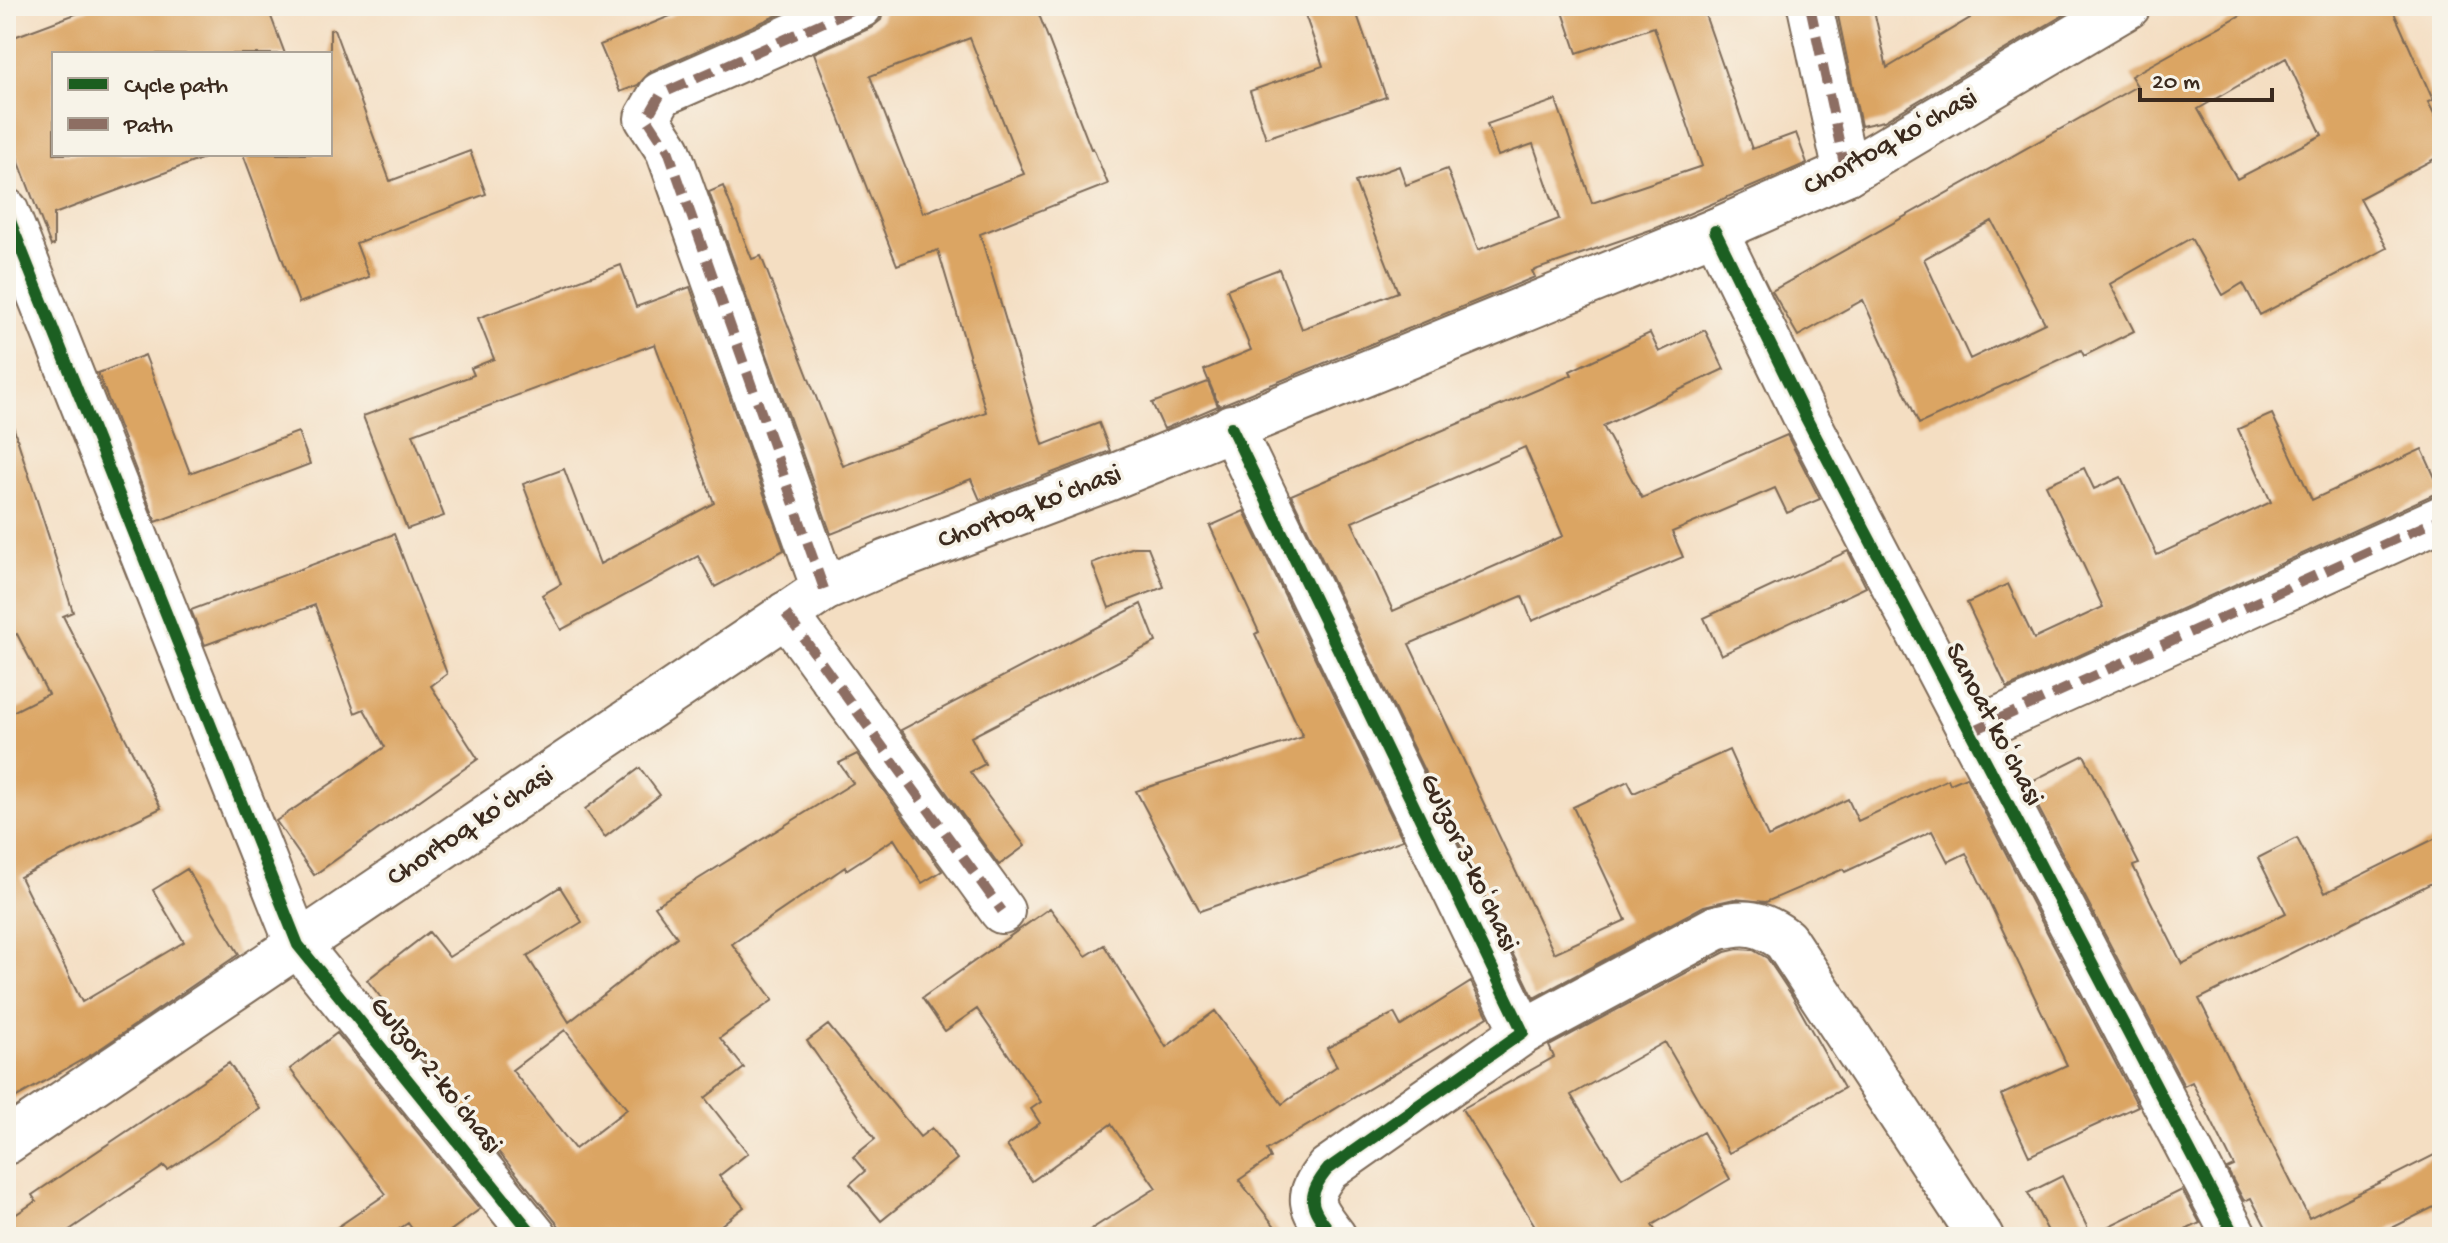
<svg xmlns="http://www.w3.org/2000/svg" width="2448" height="1243" viewBox="0 0 2448 1243" font-family="'Gochi Hand',sans-serif">
	<style>
		.building { fill: #dba564; fill-rule: evenodd }
		.lines { fill: none; stroke-linecap: round; stroke-linejoin: round }
		.street-casing { stroke: #7c6957; stroke-width: 48 }
		.secondary-casing { stroke: #7c6957; stroke-width: 48 }
		.street { stroke: #fff; stroke-width: 44 }
		.secondary { stroke: #fff; stroke-width: 44 }
		.quiet { stroke: #8d6e63; stroke-width: 10; stroke-dasharray: 20 10; stroke-linecap: butt }
		.cycleway-casing { stroke: #f7f3e8; stroke-width: 17 }
		.cycleway { stroke: #1b5e20; stroke-width: 12 }
		.labels { text-anchor: middle; dominant-baseline: central; stroke-width: 7; stroke-linejoin: round; paint-order: stroke }
		.street-label { font-size: 28px; fill: #3b2a1e; stroke: #f7f3e8 }
	</style>
	<rect width="100%" height="100%" fill="#f7f3e8"/>
	<filter id="ink" filterUnits="userSpaceOnUse"><feTurbulence type="fractalNoise" baseFrequency=".0125" numOctaves="2"/><feDisplacementMap in="SourceGraphic" scale="16" xChannelSelector="R" yChannelSelector="G"/><feConvolveMatrix kernelMatrix="1 2 1 2 8 2 1 2 1" color-interpolation-filters="sRGB"/></filter>
	<filter id="wash" filterUnits="userSpaceOnUse"><feTurbulence type="fractalNoise" baseFrequency=".006" numOctaves="4" result="noise"/><feDisplacementMap in="SourceGraphic" scale="32" xChannelSelector="R" yChannelSelector="G"/><feGaussianBlur stdDeviation="1.8" result="paint"/><feColorMatrix in="noise" values="0 0 0 0 0 0 0 0 0 0 0 0 0 0 0 0 0 1.4 0 .05"/><feComposite in="paint" operator="in"/></filter>
	<g filter="url(#wash)">
		<rect width="100%" height="100%" fill="#f4dec2"/>
		<g id="blocks">
			<path class="building" d="M 97,6 L 267,6 L 285,54 L 54,54 L 54,154 L 204,154 L 204,158 L 54,214 L 54,245 L 51,246 L 6,128 L 6,40 Z
				M 694,6 L 798,6 L 651,71 L 638,85 L 620,92 L 600,45 Z
				M 885,6 L 1045,6 L 1045,9 L 1038,12 L 1091,149 L 1093,148 L 1108,184 L 980,234 L 1043,445 L 1099,423 L 1110,451 L 980,500 L 971,479 L 831,534 L 709,192 L 723,186 L 752,259 L 761,256 L 843,466 L 986,412 L 938,250 L 897,265 L 814,53 L 871,28 L 881,20 ZM 970,38 L 1024,174 L 923,213 L 870,76 Z
				M 1302,6 L 1354,6 L 1386,97 L 1266,138 L 1250,91 L 1323,66 Z
				M 1561,6 L 1702,6 L 1752,149 L 1796,133 L 1807,163 L 1653,229 L 1532,271 L 1535,277 L 1219,406 L 1204,370 L 1251,350 L 1227,289 L 1279,269 L 1302,329 L 1398,292 L 1355,182 L 1399,166 L 1406,185 L 1447,169 L 1478,250 L 1559,219 L 1533,144 L 1498,156 L 1487,124 L 1556,100 L 1592,203 L 1702,166 L 1654,27 L 1577,53 Z
				M 1836,6 L 1873,6 L 1887,68 L 1970,18 L 1965,6 L 2079,6 L 1884,121 L 1861,126 Z
				M 2257,6 L 2391,6 L 2433,100 L 2428,102 L 2442,129 L 2442,155 L 2360,198 L 2387,248 L 2260,315 L 2243,283 L 2223,295 L 2191,238 L 2110,284 L 2134,331 L 2084,356 L 2081,350 L 1919,424 L 1863,300 L 1798,336 L 1772,291 L 2137,86 L 2131,76 ZM 2286,58 L 2322,135 L 2237,179 L 2198,109 ZM 1992,221 L 2045,323 L 1970,359 L 1924,259 Z
				M 334,29 L 390,181 L 470,151 L 486,194 L 356,243 L 369,277 L 299,303 L 243,154 L 330,154 L 330,30 Z
				M 621,265 L 636,307 L 690,287 L 784,550 L 715,587 L 698,556 L 561,630 L 542,595 L 561,584 L 523,484 L 564,469 L 600,564 L 714,503 L 655,344 L 413,434 L 444,516 L 407,529 L 363,416 L 474,375 L 471,368 L 494,359 L 478,318 Z
				M 1705,330 L 1724,369 L 1603,426 L 1642,498 L 1787,435 L 1820,499 L 1787,513 L 1775,488 L 1672,532 L 1683,557 L 1532,621 L 1522,596 L 1409,644 L 1554,953 L 1626,920 L 1573,807 L 1628,781 L 1634,793 L 1729,750 L 1768,837 L 1848,799 L 1858,821 L 1948,779 L 1950,784 L 1966,777 L 2138,1106 L 2029,1156 L 2001,1095 L 2067,1065 L 1966,853 L 1948,862 L 1932,831 L 1845,872 L 1843,869 L 1766,902 L 1734,899 L 1704,906 L 1534,998 L 1291,495 L 1572,375 L 1570,371 L 1650,333 L 1659,352 ZM 1525,447 L 1563,536 L 1393,611 L 1352,522 Z
				M 145,355 L 190,473 L 298,432 L 310,464 L 156,522 L 98,373 Z
				M 1208,382 L 1218,406 L 1164,429 L 1152,403 Z
				M 2272,414 L 2312,500 L 2422,449 L 2442,493 L 2432,495 L 2007,688 L 1967,603 L 2008,584 L 2034,639 L 2103,607 L 2046,485 L 2084,468 L 2094,489 L 2121,477 L 2157,555 L 2271,502 L 2238,429 Z
				M 13,426 L 73,612 L 63,616 L 161,808 L 20,877 L 82,1002 L 184,942 L 153,890 L 187,869 L 239,954 L 94,1053 L 6,1103 L 6,715 L 48,694 L 17,634 L 6,638 L 6,428 Z
				M 1244,511 L 1403,840 L 1200,911 L 1136,791 L 1303,737 L 1255,634 L 1259,632 L 1210,526 Z
				M 394,534 L 447,674 L 431,686 L 478,759 L 314,875 L 276,821 L 385,747 L 364,709 L 355,713 L 315,605 L 205,645 L 191,610 Z
				M 1134,547 L 1148,547 L 1164,587 L 1109,608 L 1092,563 Z
				M 1848,551 L 1866,587 L 1721,655 L 1704,618 Z
				M 1141,604 L 1156,642 L 971,737 L 985,764 L 970,772 L 1025,846 L 999,865 L 901,730 Z
				M 857,754 L 942,871 L 922,883 L 894,839 L 846,870 L 845,867 L 732,944 L 773,1000 L 720,1038 L 744,1068 L 705,1098 L 748,1153 L 719,1176 L 744,1207 L 706,1237 L 568,1237 L 377,1003 L 382,999 L 367,980 L 429,932 L 449,957 L 560,887 L 582,922 L 527,956 L 569,1022 L 677,937 L 655,906 L 853,783 L 839,763 ZM 565,1030 L 627,1109 L 575,1149 L 512,1070 Z
				M 2084,755 L 2139,864 L 2133,866 L 2182,964 L 2286,913 L 2258,858 L 2297,838 L 2325,893 L 2442,835 L 2442,878 L 2199,999 L 2309,1218 L 2442,1151 L 2442,1203 L 2374,1237 L 2271,1237 L 2251,1198 L 2244,1201 L 2227,1169 L 2234,1166 L 2192,1082 L 2184,1086 L 2026,784 Z
				M 640,768 L 660,795 L 605,837 L 585,809 Z
				M 1050,908 L 1086,956 L 1104,945 L 1166,1047 L 1215,1011 L 1282,1104 L 1337,1066 L 1327,1048 L 1394,1013 L 1401,1026 L 1471,982 L 1488,1017 L 1267,1150 L 1271,1158 L 1239,1180 L 1283,1237 L 1079,1237 L 1156,1188 L 1111,1124 L 1032,1181 L 1007,1146 L 1040,1123 L 1031,1109 L 1041,1102 L 977,1009 L 945,1031 L 922,998 Z
				M 1738,949 L 1753,950 L 1767,958 L 1791,994 L 1844,1088 L 1729,1153 L 1665,1042 L 1571,1095 L 1622,1178 L 1703,1132 L 1730,1179 L 1652,1225 L 1659,1237 L 1542,1237 L 1462,1109 L 1554,1057 L 1549,1046 L 1725,952 Z
				M 828,1025 L 920,1137 L 932,1128 L 957,1159 L 881,1221 L 850,1184 L 865,1171 L 853,1157 L 875,1139 L 807,1041 Z
				M 337,1033 L 480,1209 L 442,1237 L 418,1237 L 408,1223 L 387,1237 L 323,1237 L 386,1194 L 290,1069 Z
				M 229,1063 L 260,1109 L 168,1170 L 164,1166 L 59,1237 L 6,1237 L 6,1221 L 36,1201 L 32,1195 Z
				M 2062,1176 L 2091,1235 L 2182,1190 L 2200,1223 L 2171,1237 L 2051,1237 L 2028,1193 Z"/>
		</g>
	</g>
	<g filter="url(#ink)">
		<use href="#blocks" fill-opacity="0" stroke="#7c6957" stroke-width="2"/>
		<g class="lines">
			<defs>
				<path id="street" d="M 1810,6 L 1846,173
					M 6,211 L 298,945 L 535,1237
					M 1715,231 L 1805,416 L 2235,1237
					M 1231,427 L 1523,1032 L 1328,1169 C 1302,1200 1313,1209 1334,1237
					M 824,589 L 668,150 L 647,118 L 661,94 L 860,6
					M 786,614 L 1002,911
					M 1970,732 L 2442,518
					M 1523,1032 L 1716,928 C 1745,920 1761,922 1785,940 L 1981,1237"/>
				<path id="secondary" d="M 6,1142 L 824,589 L 887,562 L 1110,478 L 1715,231 L 1846,173 L 2128,6"/>
			</defs>
			<use href="#street" class="street-casing"/>
			<use href="#secondary" class="secondary-casing"/>
			<use href="#street" class="street"/>
			<use href="#secondary" class="secondary"/>
			<path class="quiet" d="M 1810,6 L 1846,173
				M 824,589 L 668,150 L 647,118 L 661,94 L 860,6
				M 786,614 L 1002,911
				M 1970,732 L 2442,518"/>
			<defs>
				<path id="cycleway" d="M 6,211 L 298,945 L 535,1237
					M 1715,231 L 1805,416 L 2235,1237
					M 1231,427 L 1523,1032 L 1328,1169 C 1302,1200 1313,1209 1334,1237"/>
			</defs>
			<use href="#cycleway" class="cycleway-casing"/>
			<use href="#cycleway" class="cycleway"/>
		</g>
	</g>
	<g class="labels">
		<g class="street-label">
			<text transform="translate(1891 143) rotate(-29)">Chortoq koʻchasi</text>
			<text transform="translate(1030 508) rotate(-21)">Chortoq koʻchasi</text>
			<text transform="translate(1993 725) rotate(62)">Sanoat koʻchasi</text>
			<text transform="translate(471 827) rotate(-34)">Chortoq koʻchasi</text>
			<text transform="translate(1468 863) rotate(64)">Gulzor 3-koʻchasi</text>
			<text transform="translate(435 1076) rotate(51)">Gulzor 2-koʻchasi</text>
		</g>
	</g>
	<rect width="2448" height="1243" fill="none" stroke="#f7f3e8" stroke-width="32"/>
	<rect x="52" y="52" width="280" height="104" fill="#f7f3e8" stroke="#aca397" stroke-width="2"/>
	<rect x="68" y="78" width="40" height="12" fill="#1b5e20" stroke="#aca397" stroke-width="2"/>
	<text x="124" y="92" font-size="24" fill="#3b2a1e">Cycle path</text>
	<rect x="68" y="118" width="40" height="12" fill="#8d6e63" stroke="#aca397" stroke-width="2"/>
	<text x="124" y="132" font-size="24" fill="#3b2a1e">Path</text>
	<path d="M2140 88v12h132v-12" fill="none" stroke="#3b2a1e" stroke-width="4"/>
	<text x="2152" y="88" font-size="24" fill="#3b2a1e" stroke="#f7f3e8" stroke-width="6" paint-order="stroke">20 m</text>
</svg>
